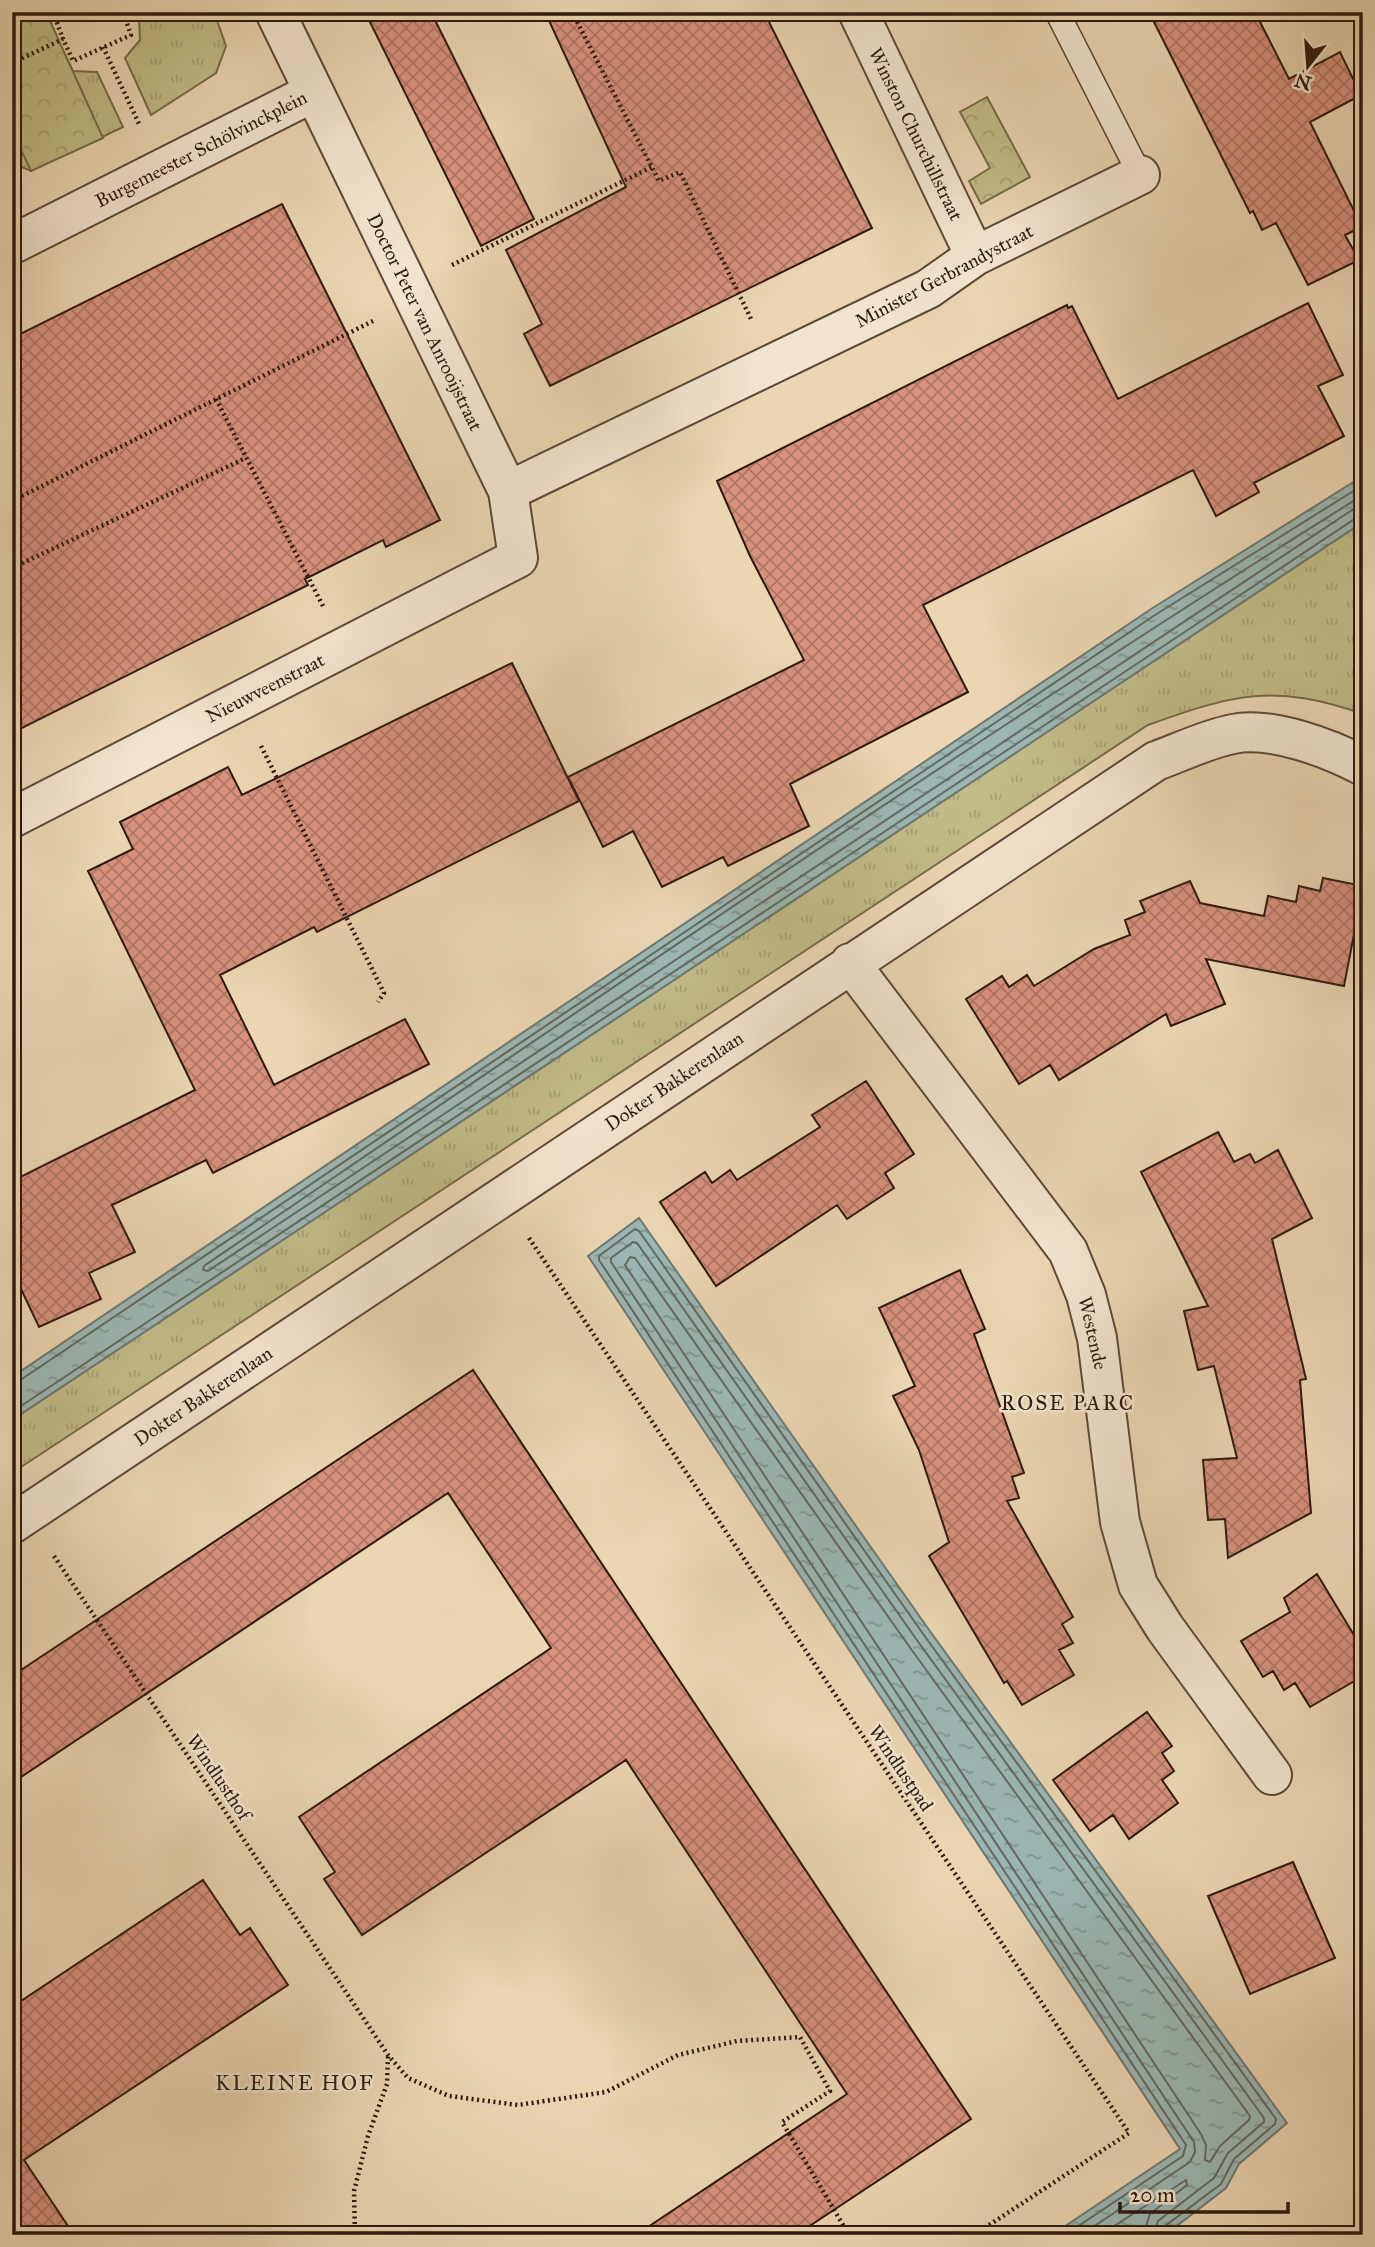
<svg xmlns="http://www.w3.org/2000/svg" width="1375" height="2247" viewBox="0 0 1375 2247" font-family="'IM FELL Great Primer',serif">
	<style>
		.grass { fill: url(#grass-tufts); stroke: #776a4a; stroke-width: 2 }
		.park { fill: url(#park-crowns); stroke: #776a4a; stroke-width: 2 }
		.water { fill: url(#water-ripples); stroke: #6f7872; stroke-width: 2 }
		.lines { fill: none; stroke-linecap: round; stroke-linejoin: round }
		.shore { stroke: #646861; stroke-width: 2 }
		.building { fill: url(#building-cross-hatch); stroke: #2e190e; stroke-width: 2 }
		.lane-casing { stroke: #5d4837; stroke-width: 26 }
		.street-casing { stroke: #5d4837; stroke-width: 42 }
		.path { stroke: #2e190e; stroke-width: 4.5; stroke-dasharray: 2 3.5; stroke-linecap: butt }
		.lane { stroke: #f2e4cd; stroke-width: 23 }
		.street { stroke: #f2e4cd; stroke-width: 38 }
		.labels { text-anchor: middle; dominant-baseline: central; stroke-width: 5; stroke-linejoin: round; paint-order: stroke }
		.street-label { font-size: 19px; fill: #2e190e; stroke: #f2e4cd }
		.neighbourhood-label { font-size: 21px; letter-spacing: 2px; fill: #2e190e; stroke: #f2e4cd }
	</style>
	<defs>
		<pattern id="grass-tufts" width="24" height="20" patternUnits="userSpaceOnUse" patternTransform="scale(1.75)"><rect width="24" height="20" fill="#c0bb87"/><path d="M3 7l-1-3M5 7V3M7 7l1-3M15 17l-1-3M17 17v-4M19 17l1-3" fill="none" stroke="#a5a073"/></pattern>
		<pattern id="park-crowns" width="20" height="18" patternUnits="userSpaceOnUse" patternTransform="scale(1.75)"><rect width="20" height="18" fill="#c0bb87"/><path d="M2 6a3 3 0 1 1 6 0M12 15a3 3 0 1 1 6 0" fill="none" stroke="#a5a073"/></pattern>
		<pattern id="water-ripples" width="26" height="14" patternUnits="userSpaceOnUse" patternTransform="scale(1.75)"><rect width="26" height="14" fill="#9bb7b4"/><path d="M2 4q2-2 4 0t4 0M15 11q2-2 4 0t4 0" fill="none" stroke="#7f9491"/></pattern>
		<pattern id="building-cross-hatch" width="8" height="8" patternUnits="userSpaceOnUse" patternTransform="scale(1.75)"><rect width="8" height="8" fill="#d7917d"/><path d="M0 0l8 8M0 8l8-8" fill="none" stroke="#af7665"/></pattern>
	</defs>
	<rect width="100%" height="100%" fill="#ebd5b2"/>
	<filter id="stains"><feTurbulence type="fractalNoise" baseFrequency=".00286" numOctaves="4"/><feColorMatrix values="0 0 0 0 .2 0 0 0 0 .09 0 0 0 0 .02 0 0 0 .5 -.17"/></filter>
	<radialGradient id="worn" r=".72"><stop offset=".6" stop-color="#630" stop-opacity="0"/><stop offset="1" stop-color="#630" stop-opacity=".3"/></radialGradient>
	<path class="grass" d="M 147,12 L 214,12 L 226,46 L 216,73 L 151,115 L 125,58 L 140,40 L 139,16 Z
		M 64,53 L 73,71 L 97,72 L 123,127 L 31,171 L 12,163 L 12,76 Z
		M 1363,522 L 1363,714 C 1274,683 1234,694 1148,725 L 12,1473 L 12,1420 Z"/>
	<path class="park" d="M 12,12 L 46,12 L 103,138 L 31,171 L 12,131 Z
		M 987,97 L 1030,177 L 981,204 L 969,181 L 990,168 L 960,112 Z"/>
	<path class="water" d="M 1363,476 L 1363,522 L 12,1420 L 12,1377 L 1151,609 Z
		M 639,1218 L 932,1634 L 1287,2123 L 1239,2164 L 1226,2188 L 1165,2235 L 1052,2235 L 1180,2149 L 588,1256 Z"/>
	<g class="lines">
		<path class="shore" d="M 1363,495 C 970,741 587,1005 204,1266 L 203,1270 L 208,1271 L 1352,510 L 1363,508
			M 630,1257 L 635,1258 L 911,1649 L 1250,2116 L 1249,2120 L 1220,2146 L 1210,2162 L 1205,2160 L 1206,2145 L 1201,2134 L 625,1265 Z
			M 12,1382 L 19,1381 L 1155,615 L 1363,485
			M 12,1412 L 1356,518 L 1363,516
			M 1065,2235 L 1183,2156 L 1186,2145 L 599,1260 L 599,1256 L 635,1229 L 639,1231 L 926,1638 L 1276,2119 L 1275,2124 L 1234,2159 L 1221,2184 L 1165,2226 L 1162,2235
			M 1081,2235 L 1190,2162 L 1195,2152 L 1194,2142 L 611,1262 L 611,1258 L 633,1242 L 637,1243 L 919,1643 L 1264,2118 L 1264,2122 L 1228,2153 L 1214,2178 L 1158,2221 L 1153,2235
			M 1100,2235 L 1186,2180 L 1187,2185 L 1150,2214 L 1143,2235"/>
	</g>
	<path class="building" d="M 365,12 L 431,12 L 534,219 L 481,246 Z
		M 545,12 L 764,12 L 872,228 L 550,386 L 524,334 L 542,324 L 506,250 L 626,187 Z
		M 1149,12 L 1255,12 L 1289,79 L 1340,52 L 1361,95 L 1310,122 L 1362,227 L 1345,235 L 1359,260 L 1308,285 L 1276,223 L 1262,230 L 1253,211 L 1250,213 Z
		M 282,204 L 440,520 L 386,547 L 383,540 L 305,579 L 308,585 L 12,733 L 12,338 Z
		M 1308,303 L 1343,375 L 1318,386 L 1344,436 L 1254,483 L 1259,492 L 1216,516 L 1193,470 L 923,605 L 968,692 L 790,784 L 809,826 L 728,866 L 723,857 L 662,887 L 633,831 L 603,847 L 568,777 L 804,660 L 750,556 L 717,481 L 1067,305 L 1068,308 L 1072,306 L 1118,399 Z
		M 512,663 L 579,801 L 317,932 L 314,927 L 220,975 L 274,1085 L 405,1019 L 429,1064 L 213,1173 L 206,1160 L 112,1205 L 135,1252 L 89,1273 L 101,1299 L 39,1327 L 12,1270 L 12,1181 L 195,1090 L 88,871 L 133,849 L 120,822 L 228,767 L 242,795 Z
		M 1323,878 L 1363,886 L 1360,935 L 1354,934 L 1344,986 L 1206,959 L 1225,1004 L 1171,1026 L 1166,1014 L 1059,1080 L 1050,1065 L 1019,1084 L 966,999 L 1002,976 L 1009,987 L 1027,975 L 1034,986 L 1094,949 L 1130,935 L 1125,920 L 1145,912 L 1140,901 L 1190,881 L 1200,903 L 1264,916 L 1268,896 L 1296,902 L 1299,886 L 1320,891 Z
		M 866,1081 L 914,1154 L 885,1173 L 894,1188 L 847,1219 L 837,1205 L 716,1286 L 660,1202 L 705,1172 L 712,1183 L 730,1170 L 737,1180 L 820,1127 L 812,1115 Z
		M 1218,1132 L 1234,1162 L 1250,1154 L 1255,1163 L 1278,1150 L 1312,1218 L 1272,1239 L 1306,1379 L 1300,1380 L 1311,1513 L 1228,1558 L 1225,1519 L 1208,1520 L 1203,1460 L 1237,1458 L 1214,1366 L 1198,1370 L 1184,1311 L 1208,1306 L 1141,1172 Z
		M 960,1270 L 985,1329 L 974,1334 L 1024,1473 L 1012,1477 L 1019,1498 L 1007,1501 L 1073,1617 L 1062,1624 L 1073,1643 L 1059,1650 L 1074,1675 L 1022,1705 L 1007,1681 L 1004,1683 L 929,1556 L 949,1542 L 919,1450 L 893,1396 L 915,1386 L 879,1308 Z
		M 473,1370 L 971,2119 L 796,2235 L 636,2235 L 847,2094 L 626,1760 L 362,1935 L 324,1879 L 335,1872 L 299,1817 L 551,1648 L 448,1493 L 12,1783 L 12,1676 Z
		M 1317,1574 L 1363,1650 L 1363,1676 L 1310,1707 L 1295,1683 L 1284,1690 L 1273,1671 L 1263,1677 L 1241,1641 L 1290,1612 L 1284,1598 Z
		M 1147,1712 L 1172,1746 L 1162,1753 L 1174,1771 L 1162,1780 L 1178,1803 L 1129,1839 L 1113,1815 L 1090,1831 L 1053,1780 Z
		M 1293,1862 L 1335,1958 L 1250,1994 L 1208,1896 Z
		M 203,1880 L 240,1935 L 250,1928 L 288,1985 L 24,2160 L 74,2235 L 12,2235 L 12,2007 Z"/>
	<g class="lines">
		<defs>
			<path id="lane" d="M 1057,12 L 1140,175"/>
			<path id="street" d="M 858,12 L 975,256
				M 12,238 L 15,243 L 314,92 L 275,12
				M 508,491 L 928,289 L 975,256 L 1140,175
				M 12,818 L 518,558 L 508,491 L 314,92
				M 850,963 L 1068,1251 L 1086,1295 L 1097,1338 L 1120,1522 L 1138,1585 L 1165,1628 L 1272,1775
				M 12,1524 L 1156,761 C 1181,752 1207,739 1233,734 C 1271,726 1329,748 1363,766"/>
		</defs>
		<use href="#lane" class="lane-casing"/>
		<use href="#street" class="street-casing"/>
		<path class="path" d="M 53,12 L 63,39
			M 572,12 L 659,181 L 680,172 L 751,319
			M 103,47 L 140,126
			M 12,63 L 63,39 L 73,61 L 131,35 L 123,12
			M 452,265 L 652,167
			M 216,399 L 323,606
			M 12,501 L 373,321
			M 12,568 L 246,458
			M 261,746 L 384,993 L 378,1002
			M 529,1238 L 1129,2133 L 974,2235
			M 54,1556 L 388,2055 L 408,2078 L 449,2096 L 518,2105 L 606,2092 L 678,2055 L 737,2041 L 800,2037 L 830,2091 L 782,2122 L 849,2235
			M 355,2235 L 354,2191 L 368,2136 L 387,2084 L 388,2056"/>
		<use href="#lane" class="lane"/>
		<use href="#street" class="street"/>
	</g>
	<g class="labels">
		<g class="street-label">
			<text transform="translate(916 134) rotate(64)">Winston Churchillstraat</text>
			<text transform="translate(201 149) rotate(-27)">Burgemeester Schölvinckplein</text>
			<text transform="translate(944 276) rotate(-28)">Minister Gerbrandystraat</text>
			<text transform="translate(425 322) rotate(64)">Doctor Peter van Anrooijstraat</text>
			<text transform="translate(265 688) rotate(-27)">Nieuwveenstraat</text>
			<text transform="translate(674 1081) rotate(-34)">Dokter Bakkerenlaan</text>
			<text transform="translate(1093 1333) rotate(77)">Westende</text>
			<text transform="translate(203 1396) rotate(-34)">Dokter Bakkerenlaan</text>
			<text transform="translate(901 1768) rotate(56)">Windlustpad</text>
			<text transform="translate(219 1777) rotate(56)">Windlusthof</text>
		</g>
		<g class="neighbourhood-label">
			<text x="1068" y="1403">ROSE PARC</text>
			<text x="295" y="2083">KLEINE HOF</text>
		</g>
	</g>
	<rect width="1375" height="2247" fill="none" stroke="#ebd5b2" stroke-width="42"/>
	<rect x="14" y="14" width="1347" height="2219" fill="none" stroke="#2e190e" stroke-width="3.5"/>
	<rect x="21" y="21" width="1333" height="2205" fill="none" stroke="#2e190e" stroke-width="2"/>
	<g transform="translate(1308 66) rotate(197)" stroke="#f2e4cd" stroke-width="5" paint-order="stroke">
	<path d="M0-5L12 26L0 18L-12 26Z" fill="#2e190e"/>
	<text y="-10" font-size="19" font-weight="bold" text-anchor="middle" fill="#2e190e">N</text>
	</g>
	<path d="M1120 2202v10h168v-10" fill="none" stroke="#2e190e" stroke-width="3.5"/>
	<text x="1130" y="2202" font-size="21" fill="#2e190e" stroke="#f2e4cd" stroke-width="5" paint-order="stroke">20 m</text>
	<rect width="100%" height="100%" filter="url(#stains)"/>
	<rect width="100%" height="100%" fill="url(#worn)"/>
</svg>
